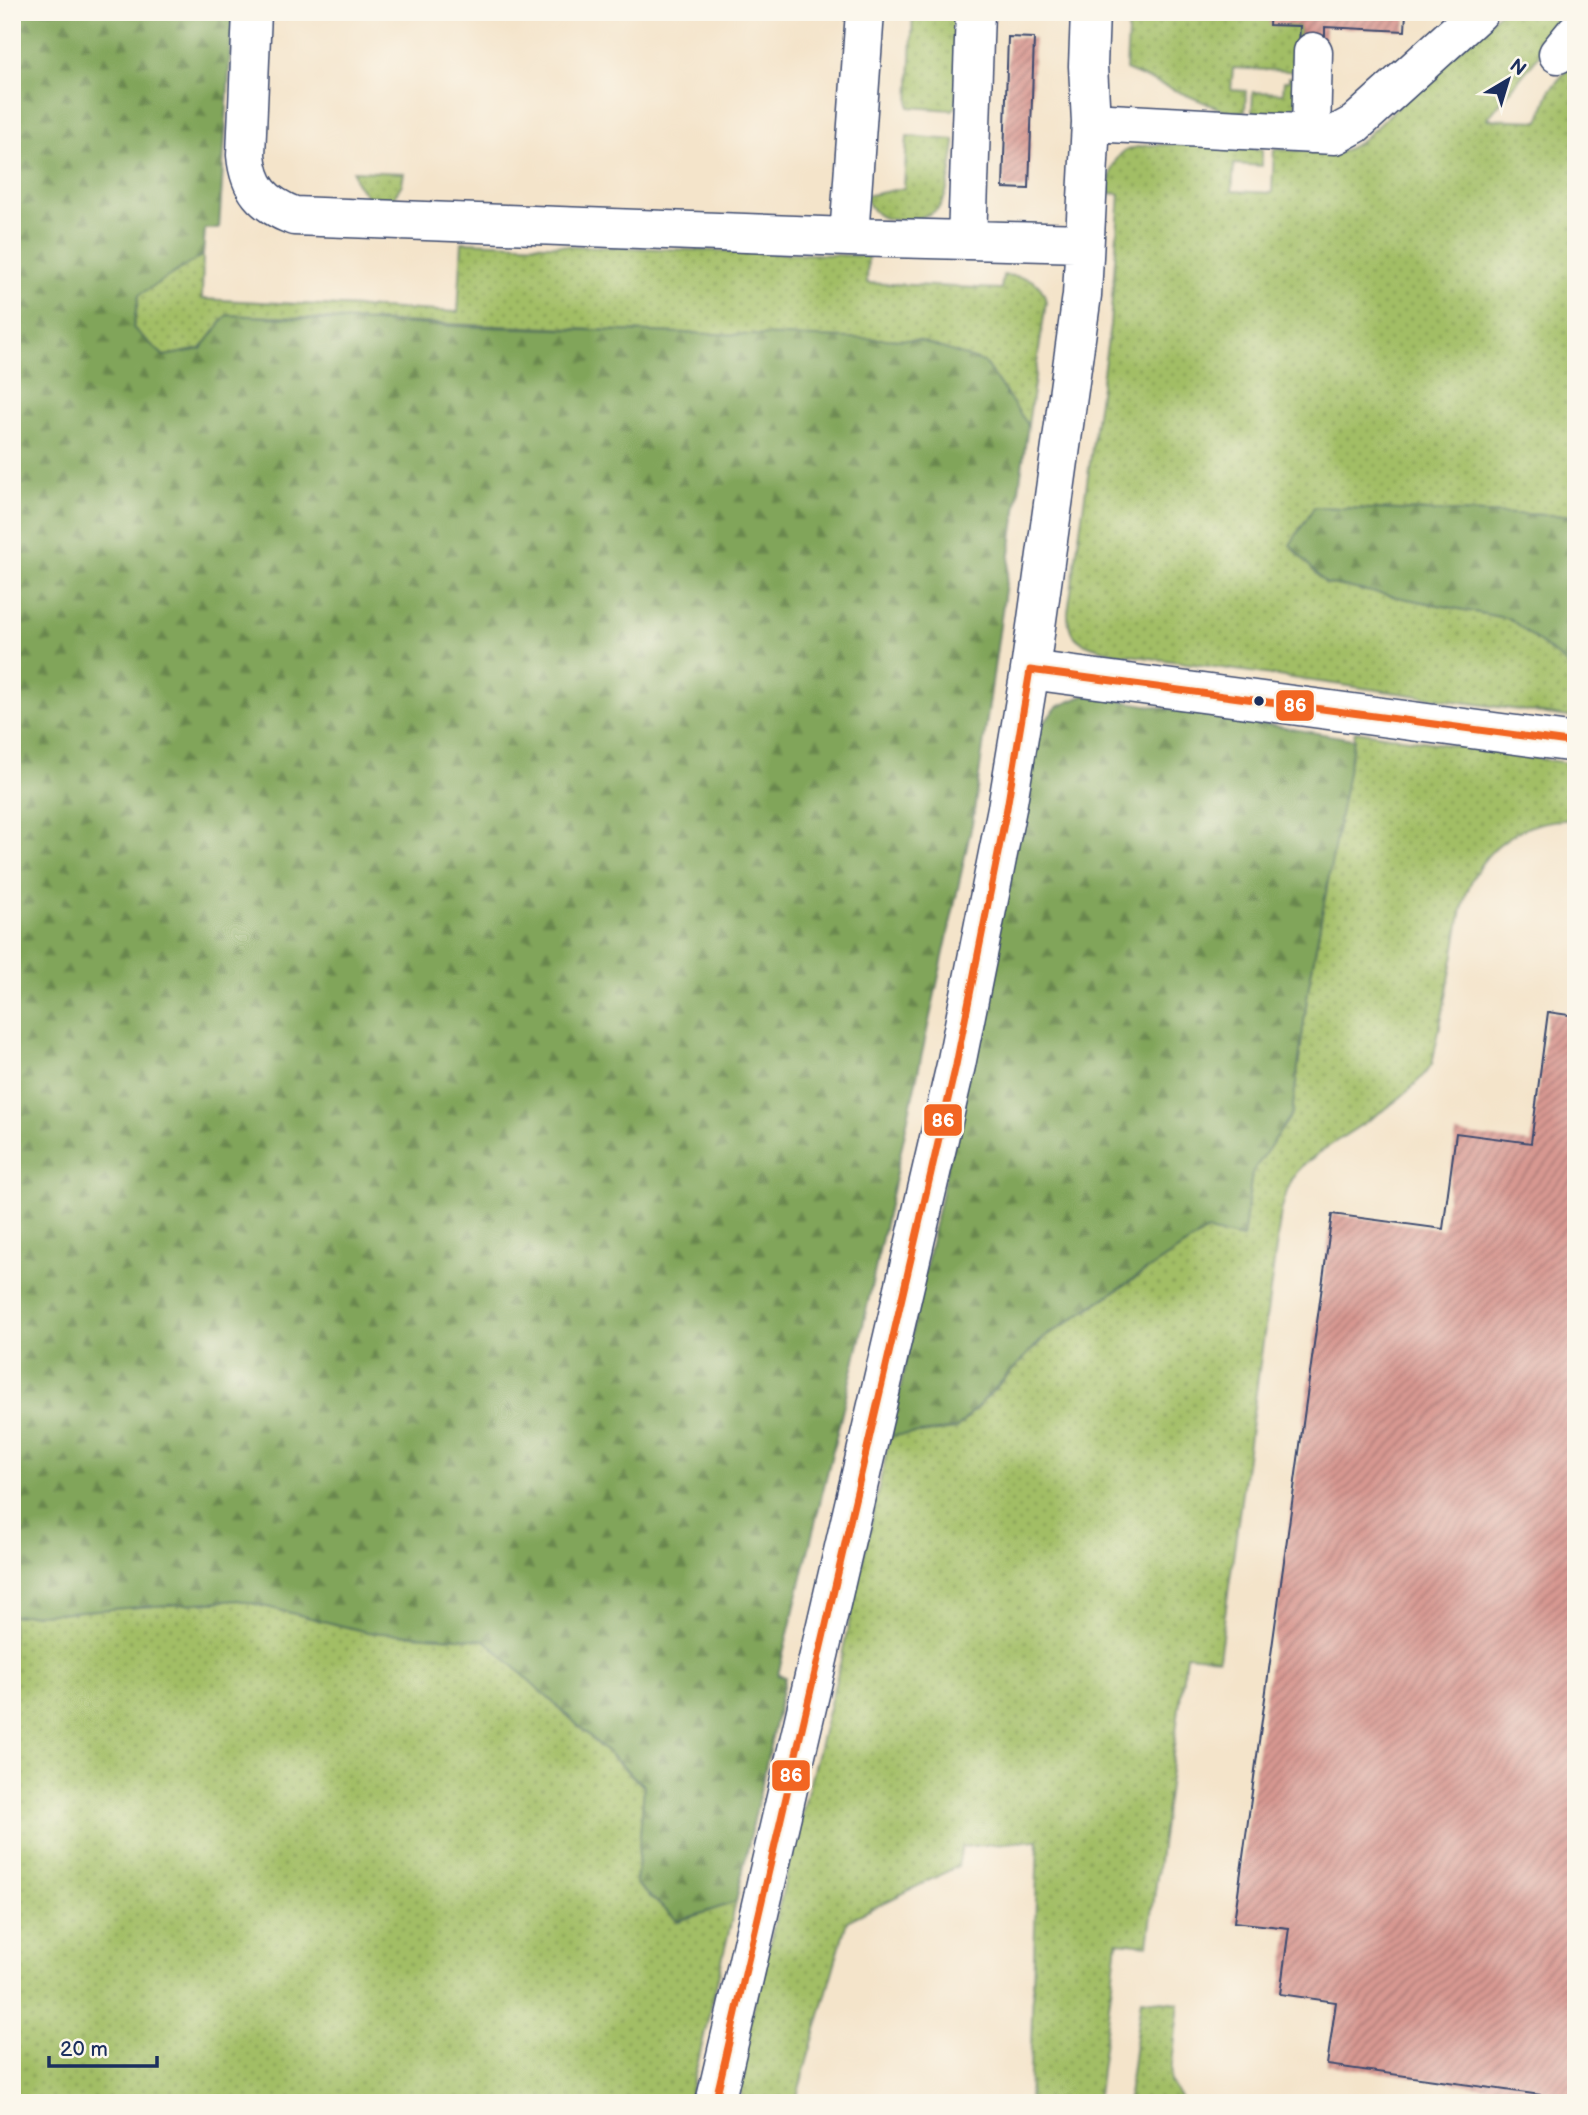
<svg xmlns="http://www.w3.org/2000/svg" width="1588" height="2115" viewBox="0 0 1588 2115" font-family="'Balsamiq Sans',sans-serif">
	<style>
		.grass { fill: url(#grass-dots); stroke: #5e7662; stroke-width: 2 }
		.forest { fill: url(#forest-firs); stroke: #4e6a5c; stroke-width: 2 }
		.building { fill: url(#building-hatch) }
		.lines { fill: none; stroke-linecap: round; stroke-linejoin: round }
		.minor-casing { stroke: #3c4a6e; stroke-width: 41 }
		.minor { stroke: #fff; stroke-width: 38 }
		.bus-1-casing { stroke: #fbf7ec; stroke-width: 12 }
		.bus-1 { stroke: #f26522; stroke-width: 7 }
		.bus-dot { fill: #1b2f5e; stroke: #fbf7ec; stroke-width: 2.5 }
		.line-badge { stroke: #fbf7ec; stroke-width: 2.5 }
		.badge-label { font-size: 19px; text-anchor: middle; font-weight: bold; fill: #fff }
	</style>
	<defs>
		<pattern id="grass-dots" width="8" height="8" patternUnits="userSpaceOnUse" patternTransform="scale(1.75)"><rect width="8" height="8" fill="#a2be65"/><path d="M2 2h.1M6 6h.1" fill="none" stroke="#839b56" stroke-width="1.8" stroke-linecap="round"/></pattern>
		<pattern id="forest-firs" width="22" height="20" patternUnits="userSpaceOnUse" patternTransform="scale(1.75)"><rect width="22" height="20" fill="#81a55a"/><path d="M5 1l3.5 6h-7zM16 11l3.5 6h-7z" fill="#69874e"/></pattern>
		<pattern id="building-hatch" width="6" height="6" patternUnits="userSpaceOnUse" patternTransform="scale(1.75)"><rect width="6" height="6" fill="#d89891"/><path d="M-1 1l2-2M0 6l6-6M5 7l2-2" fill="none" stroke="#ae7c7a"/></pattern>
	</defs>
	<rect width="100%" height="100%" fill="#fbf7ec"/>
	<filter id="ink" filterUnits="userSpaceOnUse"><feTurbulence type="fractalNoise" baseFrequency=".0143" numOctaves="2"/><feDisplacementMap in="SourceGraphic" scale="14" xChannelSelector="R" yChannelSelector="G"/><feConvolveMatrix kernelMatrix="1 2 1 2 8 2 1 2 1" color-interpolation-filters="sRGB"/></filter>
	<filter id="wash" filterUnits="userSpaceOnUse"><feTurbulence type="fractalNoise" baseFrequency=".00686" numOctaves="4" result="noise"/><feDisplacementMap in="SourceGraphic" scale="28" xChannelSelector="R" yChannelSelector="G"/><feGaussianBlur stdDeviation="1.57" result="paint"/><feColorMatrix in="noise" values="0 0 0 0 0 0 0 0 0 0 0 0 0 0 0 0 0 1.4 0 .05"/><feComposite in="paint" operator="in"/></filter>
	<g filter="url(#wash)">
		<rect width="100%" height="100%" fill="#f4e4ca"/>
		<path class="grass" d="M 913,12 L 962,12 L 956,107 L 952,110 L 909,107 Z
			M 1129,12 L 1270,12 L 1270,24 L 1300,26 L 1299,44 L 1303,72 L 1233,68 L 1231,90 L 1246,91 L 1245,112 L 1225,111 L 1126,70 Z
			M 1500,12 L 1574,12 L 1487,119 L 1539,121 L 1550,90 L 1576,59 L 1576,516 L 1314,507 L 1325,583 L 1510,619 L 1576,671 L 1576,718 L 1115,653 C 1089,646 1067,644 1068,612 L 1110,325 L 1120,194 L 1109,193 C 1110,178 1110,164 1122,153 C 1140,137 1235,148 1262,149 L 1262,166 L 1234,164 L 1232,191 L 1272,193 L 1274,149 L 1339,153 L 1359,143 Z
			M 1289,77 L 1302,78 L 1295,109 L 1284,114 L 1252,113 L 1253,92 L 1283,93 L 1284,81 L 1289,81 Z
			M 907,136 L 954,140 L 955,144 C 952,160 950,189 942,203 C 934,219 898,223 882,217 C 873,213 868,204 865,196 L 904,188 Z
			M 353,171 L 404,173 L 402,184 L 390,204 L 373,204 L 356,182 Z
			M 462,242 L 868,256 L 867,283 L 1001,289 L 1003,275 C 1024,277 1042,277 1046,302 L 1028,425 L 984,362 L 772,337 L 227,315 L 201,349 L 164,356 L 133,328 L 139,294 L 203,255 L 202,299 L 458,312 Z
			M 1355,731 L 1576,764 L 1576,820 C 1534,817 1494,838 1474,876 C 1460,902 1458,935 1452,964 C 1446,998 1439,1031 1432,1064 C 1409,1098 1369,1119 1335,1142 C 1322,1151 1308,1159 1297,1172 C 1288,1184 1285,1197 1281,1212 L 1219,1658 L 1186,1655 L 1148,1945 L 1117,1942 L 1097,2103 L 1029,2103 L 1038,1840 L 962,1847 L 958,1866 L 847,1921 L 795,2103 L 746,2103 L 740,2092 L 739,2064 L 840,1664 L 890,1436 L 956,1429 L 1043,1339 L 1207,1231 L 1243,1238 L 1252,1173 L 1292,1114 L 1308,991 Z
			M 239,1600 L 367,1632 L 486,1640 L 644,1787 L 636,1884 L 678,1921 L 736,1902 L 688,2103 L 12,2103 L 12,1616 Z
			M 1141,1999 L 1179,2003 L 1170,2082 L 1184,2103 L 1127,2103 Z"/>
		<path class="forest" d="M 12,12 L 233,12 L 219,229 L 205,229 L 203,255 L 139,295 L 133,328 L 164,356 L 201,349 L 227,315 L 459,326 L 918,340 L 984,362 L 1028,425 L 973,819 L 860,1339 L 778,1675 L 785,1677 L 736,1902 L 678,1921 L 636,1884 L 644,1786 L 485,1640 L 367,1632 L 239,1600 L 12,1616 Z
			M 1314,507 L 1576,516 L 1576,671 L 1510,619 L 1325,583 L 1290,545 Z
			M 1085,695 L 1354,739 L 1308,991 L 1292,1114 L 1252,1173 L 1243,1238 L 1207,1231 L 1043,1338 L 956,1429 L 890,1436 L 1040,727 L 1057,707 Z"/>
		<g id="blocks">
			<path class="building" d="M 1270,12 L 1406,12 L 1405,31 L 1325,27 L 1325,45 L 1299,44 L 1300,26 L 1269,25 Z
				M 1008,37 L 1034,38 L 1029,189 L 1003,188 Z
				M 1548,1012 L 1576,1016 L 1576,2100 L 1327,2065 L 1336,2002 L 1280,1994 L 1289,1928 L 1234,1922 L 1332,1214 L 1443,1229 L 1456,1133 L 1531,1143 Z"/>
		</g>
	</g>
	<g filter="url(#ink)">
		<use href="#blocks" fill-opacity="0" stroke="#3c4a6e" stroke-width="2"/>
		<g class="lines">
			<defs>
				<path id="minor" d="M 252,12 L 246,155 C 249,188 263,204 294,216 L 849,237 L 1084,243
					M 1558,54 L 1576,32
					M 1091,122 L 1335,135 L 1355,124 L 1479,12
					M 1311,134 L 1313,52
					M 849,237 L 865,12
					M 967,240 L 975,12
					M 1030,670 L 1082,295 L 1091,122 L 1088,66 L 1090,12
					M 715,2103 L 956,1065 L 1007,808 L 1030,670 L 1576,743"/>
			</defs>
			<use href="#minor" class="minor-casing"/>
			<use href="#minor" class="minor"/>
			<defs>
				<path id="bus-1" d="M 715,2103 L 956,1065 L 1007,808 L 1030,670 L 1576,743"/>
			</defs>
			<use href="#bus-1" class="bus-1-casing"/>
			<use href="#bus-1" class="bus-1"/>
		</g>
	</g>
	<circle class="bus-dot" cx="1259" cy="701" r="6"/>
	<g class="line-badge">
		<rect x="1275" y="689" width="40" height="33" rx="7" fill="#f26522"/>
		<rect x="923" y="1103" width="40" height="34" rx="7" fill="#f26522"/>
		<rect x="771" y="1759" width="40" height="33" rx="7" fill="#f26522"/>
	</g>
	<g class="badge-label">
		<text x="1295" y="712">86</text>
		<text x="943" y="1127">86</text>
		<text x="791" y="1782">86</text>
	</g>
	<rect width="1588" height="2115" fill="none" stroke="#fbf7ec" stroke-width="42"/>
	<g transform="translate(1508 80) rotate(38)" stroke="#fbf7ec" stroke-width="5" paint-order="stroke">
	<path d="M0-5L12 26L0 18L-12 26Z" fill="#1b2f5e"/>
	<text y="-10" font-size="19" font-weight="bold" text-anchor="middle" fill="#1b2f5e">N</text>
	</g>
	<path d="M49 2056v10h108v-10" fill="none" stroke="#1b2f5e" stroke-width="3.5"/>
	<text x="60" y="2056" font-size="21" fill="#1b2f5e" stroke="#fbf7ec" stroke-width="5" paint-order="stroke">20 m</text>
</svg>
